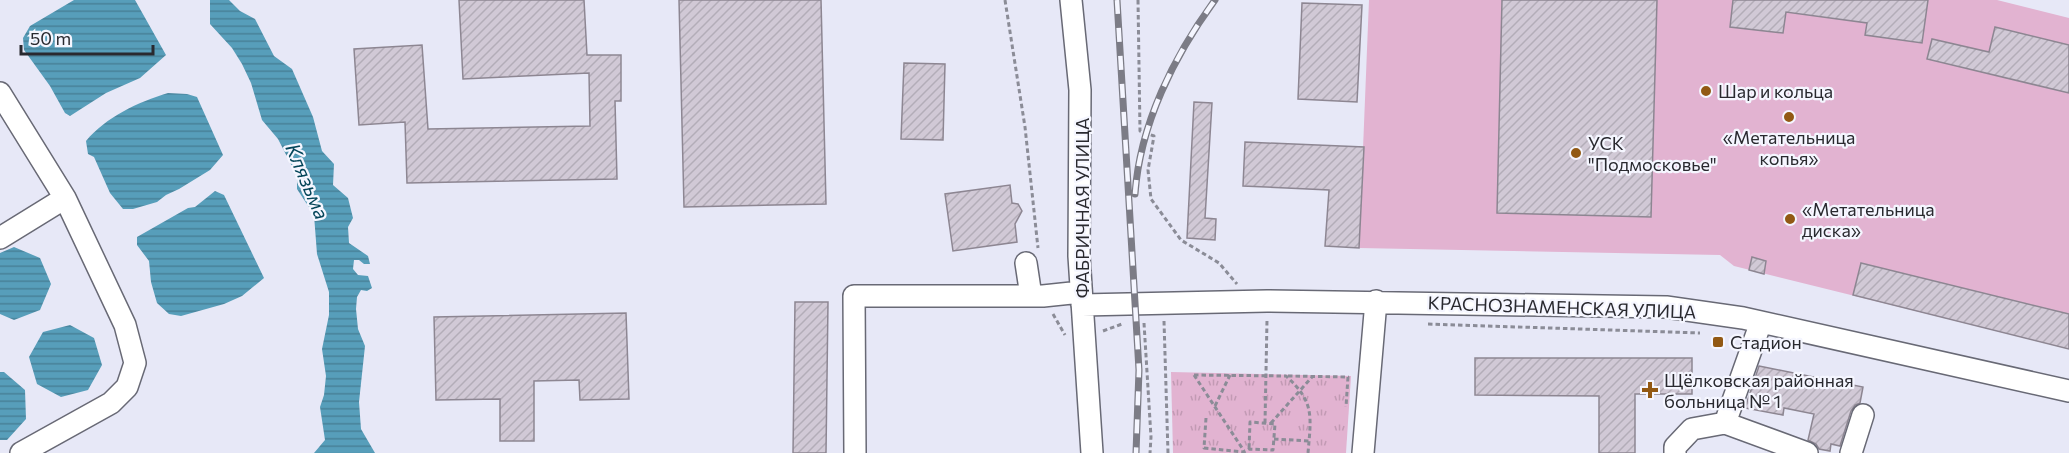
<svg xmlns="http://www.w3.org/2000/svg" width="2069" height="453" viewBox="0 0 2069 453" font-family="Commissioner,sans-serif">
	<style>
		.grass { fill: #e2b3d1 }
		.park { fill: url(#park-tufts) }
		.water { fill: url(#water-rules) }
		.building { fill: url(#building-hatch); stroke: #8d8692; stroke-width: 1.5 }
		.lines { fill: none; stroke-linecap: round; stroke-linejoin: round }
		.minor-casing { stroke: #686975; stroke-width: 24 }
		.path { stroke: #8b8c97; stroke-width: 3; stroke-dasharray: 4.5 3; stroke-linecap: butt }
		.minor { stroke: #fff; stroke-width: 21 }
		.rail-casing { stroke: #7c7c86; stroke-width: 7 }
		.rail { stroke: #f5f6ff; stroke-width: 4.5; stroke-dasharray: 14; stroke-linecap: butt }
		.poi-dot { fill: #925914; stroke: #f5f6ff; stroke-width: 2 }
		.labels { text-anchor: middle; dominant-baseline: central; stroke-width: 4.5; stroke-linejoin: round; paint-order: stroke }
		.poi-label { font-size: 18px; fill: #29292f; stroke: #f5f6ff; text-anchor: start }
		.street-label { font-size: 18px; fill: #29292f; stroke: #f5f6ff }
		.water-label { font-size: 20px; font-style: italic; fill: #044559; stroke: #f5f6ff }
	</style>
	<defs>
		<pattern id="park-tufts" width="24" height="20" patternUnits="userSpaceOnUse" patternTransform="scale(1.5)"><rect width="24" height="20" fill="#e2b3d1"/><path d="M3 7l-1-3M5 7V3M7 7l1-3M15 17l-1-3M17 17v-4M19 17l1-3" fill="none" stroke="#c29ab4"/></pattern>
		<pattern id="water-rules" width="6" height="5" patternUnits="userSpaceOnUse" patternTransform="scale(1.5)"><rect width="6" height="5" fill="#579eba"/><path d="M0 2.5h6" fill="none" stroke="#488198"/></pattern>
		<pattern id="building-hatch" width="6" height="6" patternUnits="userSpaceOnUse" patternTransform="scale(1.5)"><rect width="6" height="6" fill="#d1c9d6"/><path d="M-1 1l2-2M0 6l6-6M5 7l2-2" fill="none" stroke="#b3adb8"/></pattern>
	</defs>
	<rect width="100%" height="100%" fill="#e7e8f7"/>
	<path class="grass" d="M 1369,0 L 1997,0 L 2069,18 L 2069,349 L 1734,266 L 1720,255 L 1359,248 Z"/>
	<path class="park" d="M 1171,372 L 1351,376 L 1346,453 L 1173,453 Z"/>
	<path class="water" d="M 74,0 L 135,0 L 166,55 L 140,78 L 106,93 L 70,116 L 65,113 L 50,86 L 24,50 L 23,38 L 30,26 Z
		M 210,0 L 229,0 L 240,11 L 255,19 L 274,56 L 292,69 L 313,117 L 322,151 L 334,164 L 333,185 L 348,198 L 353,218 L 348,227 L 349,243 L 368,256 L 370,264 L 364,264 L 359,260 L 354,260 L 353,269 L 358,275 L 368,276 L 372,288 L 367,291 L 361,290 L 357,297 L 356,309 L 358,329 L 365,346 L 359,402 L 361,429 L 375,453 L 314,453 L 325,440 L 320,407 L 324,395 L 326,376 L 322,349 L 329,315 L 329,292 L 317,254 L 314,215 L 297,189 L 297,176 L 278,139 L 262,120 L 251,83 L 242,64 L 232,48 L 210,24 Z
		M 168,93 L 187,94 L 197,97 L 223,155 L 210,170 L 179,189 L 166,195 L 157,202 L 133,209 L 123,209 L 110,193 L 94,157 L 88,154 L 86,141 C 106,117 138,102 168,93 Z
		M 215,191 L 224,195 L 264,278 L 242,296 L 224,304 L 181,316 L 169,314 L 157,303 L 151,282 L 149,261 L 137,245 L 137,237 L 188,208 L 195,207 Z
		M 14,247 L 40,258 L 51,284 L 40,310 L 14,320 L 0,314 L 0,253 Z
		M 70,325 L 94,338 L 102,365 L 88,390 L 61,397 L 37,384 L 29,357 L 43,332 Z
		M 0,372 L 4,372 L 25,390 L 26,419 L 7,440 L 0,440 Z"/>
	<path class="building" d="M 459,0 L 584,0 L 587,55 L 621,55 L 621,101 L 615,101 L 617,179 L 407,183 L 405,122 L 359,125 L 354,49 L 422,45 L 428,129 L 590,126 L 589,73 L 463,79 Z
		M 679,0 L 821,0 L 826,204 L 684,207 Z
		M 1502,0 L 1657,0 L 1651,217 L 1497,213 Z
		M 1733,0 L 1928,0 L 1922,43 L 1865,35 L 1867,23 L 1786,12 L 1783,33 L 1730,27 Z
		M 1302,3 L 1362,5 L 1357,102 L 1298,99 Z
		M 1995,27 L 2069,45 L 2069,93 L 1927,59 L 1932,39 L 1989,52 Z
		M 904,63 L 945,64 L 943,140 L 901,139 Z
		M 1194,102 L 1212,103 L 1205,218 L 1216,219 L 1215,240 L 1187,238 Z
		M 1245,142 L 1364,147 L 1359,248 L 1325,246 L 1329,190 L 1243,186 Z
		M 1010,185 L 1012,203 L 1018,204 L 1022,211 L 1015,224 L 1017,242 L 953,251 L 945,194 Z
		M 1752,257 L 1766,261 L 1764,274 L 1749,270 Z
		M 1861,263 L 2069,314 L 2069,349 L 1853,295 Z
		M 795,302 L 828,302 L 826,453 L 793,453 Z
		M 626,313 L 629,399 L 580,400 L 579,380 L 534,381 L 534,441 L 500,441 L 500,399 L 436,400 L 434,317 Z
		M 1475,358 L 1692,358 L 1692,394 L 1635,394 L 1635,453 L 1599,453 L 1599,396 L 1475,395 Z
		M 1759,366 L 1863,387 L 1860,403 L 1855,405 L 1851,411 L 1840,446 L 1831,444 L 1830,451 L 1819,449 L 1816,444 L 1808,440 L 1814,414 L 1784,408 L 1783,415 L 1745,408 Z"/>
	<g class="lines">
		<defs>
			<path id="minor" d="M 1071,0 L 1080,90 L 1079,256 L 1092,453
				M 0,93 L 65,198 L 125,325 L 135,363 L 127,387 L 111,403 L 21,453
				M 0,238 L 65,198
				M 1026,263 L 1031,296
				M 1082,305 L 1267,301 L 1666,307 L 1743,318 L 2069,391
				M 1725,423 L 1761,322
				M 855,453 L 854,296 L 1043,296 L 1081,292
				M 1363,453 L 1376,301
				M 1675,453 L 1675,447 L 1692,429 L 1725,423 L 1807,453
				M 1851,453 L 1863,415"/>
		</defs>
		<use href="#minor" class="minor-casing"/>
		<path class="path" d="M 1005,0 L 1025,127 L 1038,248
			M 1138,0 L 1140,131 L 1154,136 L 1148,170 L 1151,199 L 1181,240 L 1219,263 L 1237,284
			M 1053,314 L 1065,335
			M 1164,321 L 1168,453
			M 1144,323 L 1151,437 L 1150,453
			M 1428,324 L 1700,333
			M 1103,331 L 1122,324
			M 1194,375 L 1286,376 C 1315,402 1311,417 1308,453
			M 1194,375 L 1244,451
			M 1288,376 L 1348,377 L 1346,407
			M 1215,406 L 1230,375
			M 1206,418 L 1204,448 L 1244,452 L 1249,449 L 1273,450 L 1275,424 L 1250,422 L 1249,449
			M 1265,423 L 1267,320
			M 1271,423 L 1312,377
			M 1274,439 L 1309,441"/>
		<use href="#minor" class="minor"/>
		<defs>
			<path id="rail" d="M 1117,0 L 1139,370 L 1136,453
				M 1135,194 C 1140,124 1174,56 1215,0"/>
		</defs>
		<use href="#rail" class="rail-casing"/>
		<use href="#rail" class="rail"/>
	</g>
	<g class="poi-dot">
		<circle cx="1706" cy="91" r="6"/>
		<circle cx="1789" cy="117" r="6"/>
		<circle cx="1576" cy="153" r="6"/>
		<circle cx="1790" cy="219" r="6"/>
		<rect x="1712" y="336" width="12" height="12" rx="3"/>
		<path d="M1647 381h6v6h6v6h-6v6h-6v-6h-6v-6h6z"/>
	</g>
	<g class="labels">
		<g class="poi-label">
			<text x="1718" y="91">Шар и кольца</text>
			<text x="1789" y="137" text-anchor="middle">«Метательница<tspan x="1789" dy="21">копья»</tspan></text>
			<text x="1588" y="143">УСК<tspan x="1588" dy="21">"Подмосковье"</tspan></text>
			<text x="1802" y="209">«Метательница<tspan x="1802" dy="21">диска»</tspan></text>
			<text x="1730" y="342">Стадион</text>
			<text x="1664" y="380">Щёлковская районная<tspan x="1664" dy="21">больница № 1</tspan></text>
		</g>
		<g class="street-label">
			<text transform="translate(1082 208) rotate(-90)">ФАБРИЧНАЯ УЛИЦА</text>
			<text transform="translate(1562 307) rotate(2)">КРАСНОЗНАМЕНСКАЯ УЛИЦА</text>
		</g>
		<g class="water-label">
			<text transform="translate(308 181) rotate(67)">Клязьма</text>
		</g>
	</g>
	<path d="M21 45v9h132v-9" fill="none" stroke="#29292f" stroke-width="3"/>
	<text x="30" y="45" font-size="18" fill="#29292f" stroke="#f5f6ff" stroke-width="4.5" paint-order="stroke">50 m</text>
</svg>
